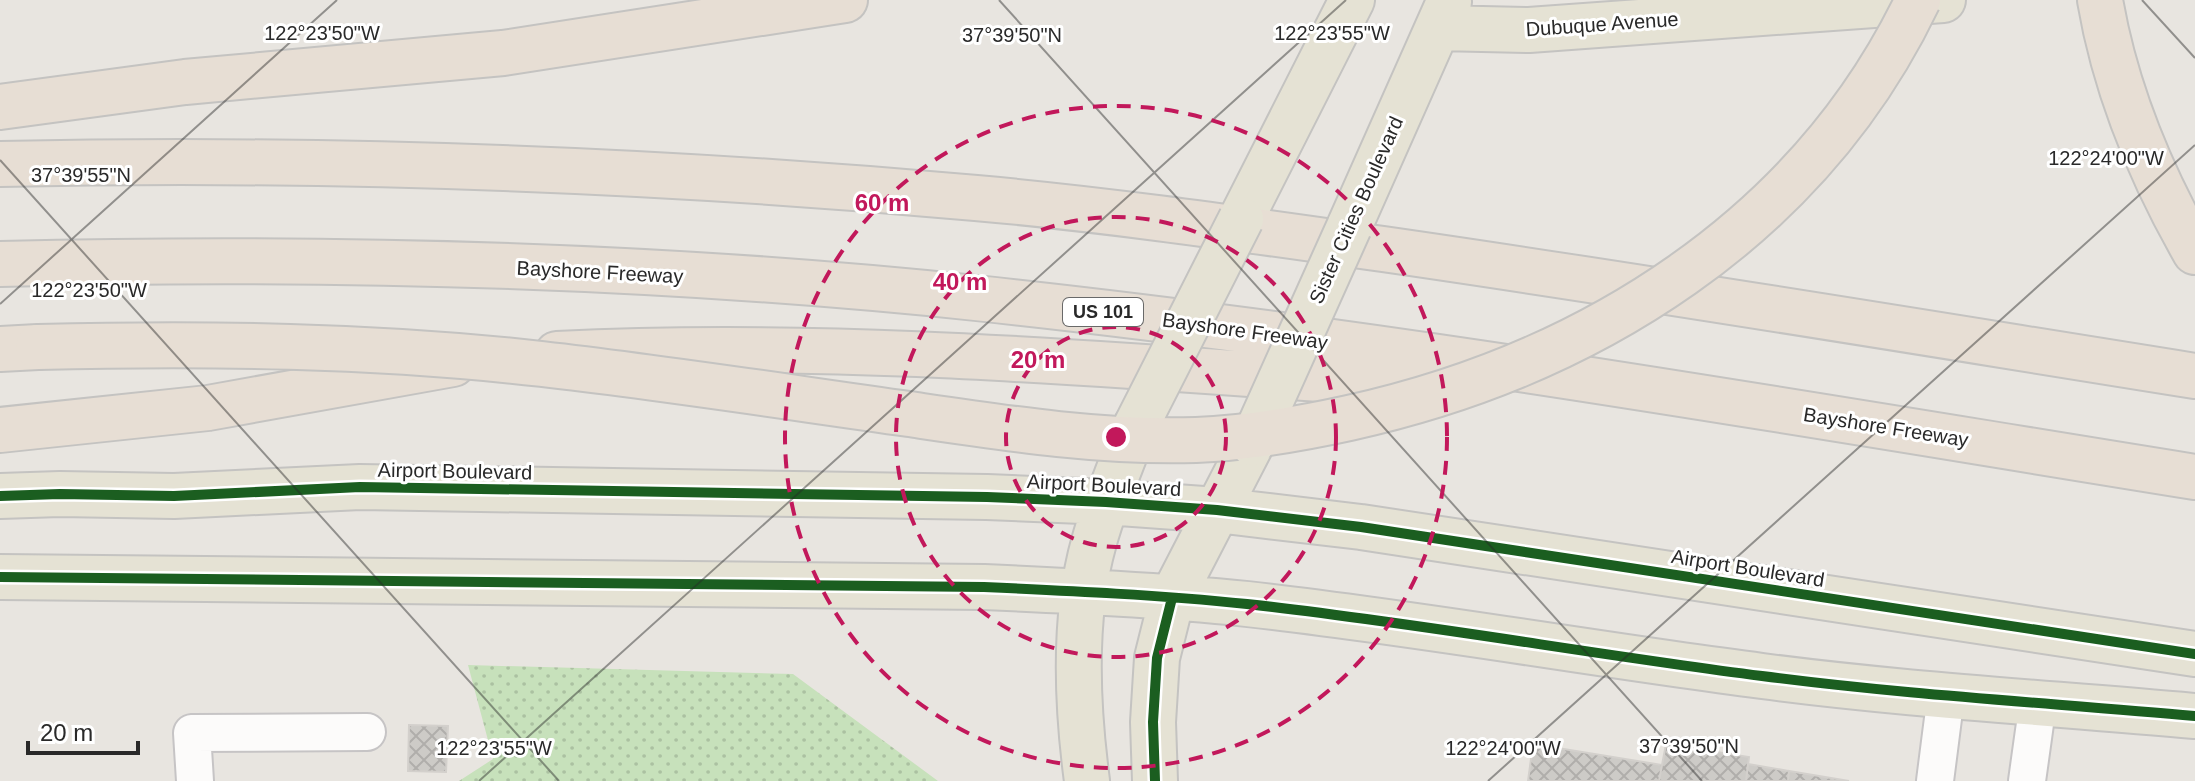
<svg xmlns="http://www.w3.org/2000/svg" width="2195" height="781" viewBox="0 0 2195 781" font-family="Arial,sans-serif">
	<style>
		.green { fill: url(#green-dots) }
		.building { fill: url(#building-cross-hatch); stroke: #d3d0cc; stroke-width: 2 }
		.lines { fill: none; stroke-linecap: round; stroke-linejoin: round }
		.minor-casing { stroke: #c6c4c5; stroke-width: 40 }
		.major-casing { stroke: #c4c3c1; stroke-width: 48 }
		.highway-casing { stroke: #c4c3c1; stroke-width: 48 }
		.minor { stroke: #fcfbfa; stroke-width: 36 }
		.major { stroke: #e5e2d4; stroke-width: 44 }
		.highway { stroke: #e7ded4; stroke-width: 44 }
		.major-bridge-casing { stroke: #c4c3c1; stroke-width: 48; stroke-linecap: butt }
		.highway-bridge-casing { stroke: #c4c3c1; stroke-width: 48; stroke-linecap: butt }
		.major-bridge { stroke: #e5e2d4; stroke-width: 44 }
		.highway-bridge { stroke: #e7ded4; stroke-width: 44 }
		.cycleway-casing { stroke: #fff; stroke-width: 15 }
		.cycleway { stroke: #1b5e20; stroke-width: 10 }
		.ticks { fill: none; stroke: #292929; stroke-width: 2; stroke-opacity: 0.45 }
		.ring { fill: none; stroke: #c2185b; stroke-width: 4; stroke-dasharray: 14 10 }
		.labels { text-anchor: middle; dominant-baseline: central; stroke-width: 6; stroke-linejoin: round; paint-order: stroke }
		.shield { fill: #fff; stroke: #696969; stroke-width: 2 }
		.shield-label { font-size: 18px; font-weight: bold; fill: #292929 }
		.street-label { font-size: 20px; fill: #292929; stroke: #fff }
		.ticks-label { font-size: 20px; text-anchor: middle; fill: #292929; stroke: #fff; stroke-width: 6; stroke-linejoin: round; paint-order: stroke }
		.centre { fill: #c2185b; stroke: #fff; stroke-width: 4 }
		.ring-label { font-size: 24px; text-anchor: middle; font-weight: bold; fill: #c2185b; stroke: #fff; stroke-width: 6; stroke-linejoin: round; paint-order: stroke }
	</style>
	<defs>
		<pattern id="green-dots" width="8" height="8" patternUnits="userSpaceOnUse" patternTransform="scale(2)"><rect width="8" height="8" fill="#c7e1bb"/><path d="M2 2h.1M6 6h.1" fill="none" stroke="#abc1a1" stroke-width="1.8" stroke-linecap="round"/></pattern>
		<pattern id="building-cross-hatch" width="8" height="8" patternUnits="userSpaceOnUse" patternTransform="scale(2)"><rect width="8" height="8" fill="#cdcbc7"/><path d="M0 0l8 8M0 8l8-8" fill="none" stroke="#b0aeab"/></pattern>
	</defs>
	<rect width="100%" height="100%" fill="#e8e5e0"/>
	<path class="green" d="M 468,665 L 793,674 L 938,781 L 459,781 L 493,759 Z"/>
	<path class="building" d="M 409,725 L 448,726 L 446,772 L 408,771 Z
		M 1533,744 L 1662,765 L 1659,781 L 1528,781 Z
		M 1666,744 L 1749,757 L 1746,781 L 1659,781 Z
		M 1748,764 L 1789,771 L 1788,781 L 1746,781 Z
		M 1789,771 L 1849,781 L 1788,781 Z"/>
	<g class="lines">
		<defs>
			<path id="minor" d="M 195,781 L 192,733 L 367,732
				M 1935,781 L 1946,695
				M 2027,781 L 2038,702"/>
			<path id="major" d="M 1438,28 L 1529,30 L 1943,0
				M 1241,219 L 1352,0
				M 1349,227 L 1449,2
				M 0,496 L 60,494 L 174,496 L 360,487 L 987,497 L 1106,502 L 1217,510 L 1361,527 L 2195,654
				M 0,577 L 984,587 C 1072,591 1160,595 1247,604 C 1419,623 1590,654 1762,676 C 1906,695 2051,703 2195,716
				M 1087,781 C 1077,706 1073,616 1094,542 C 1105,502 1121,464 1136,426
				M 1155,781 L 1153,722 L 1157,658 L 1172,598 L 1252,443"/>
			<path id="highway" d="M 2100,0 C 2115,88 2151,175 2195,252
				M 0,107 L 185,82 L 503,53 L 845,0
				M 0,164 C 326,157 651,169 976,198 C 1112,210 1248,230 1383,249 C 1654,288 1925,333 2195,376
				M 0,264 C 325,256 652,264 976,298 C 1384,341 1790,412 2195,477
				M 0,349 L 38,347
				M 557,354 C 855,339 1154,369 1451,388
				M 0,430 L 208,408 L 453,364"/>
		</defs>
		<use href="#minor" class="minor-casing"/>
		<use href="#major" class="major-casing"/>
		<use href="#highway" class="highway-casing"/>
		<use href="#minor" class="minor"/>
		<use href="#major" class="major"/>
		<use href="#highway" class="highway"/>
		<defs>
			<path id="major-bridge" d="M 1136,426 L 1241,219
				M 1252,443 L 1349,227"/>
			<path id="highway-bridge" d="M 38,347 C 206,343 374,345 542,364 C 665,378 787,397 909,414 C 1004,428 1100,443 1196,440 C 1247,438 1299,429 1349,418 C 1589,365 1809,228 1918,0"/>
		</defs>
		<use href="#major-bridge" class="major-bridge-casing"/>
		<use href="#highway-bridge" class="highway-bridge-casing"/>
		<use href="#major-bridge" class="major-bridge"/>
		<use href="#highway-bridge" class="highway-bridge"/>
		<defs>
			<path id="cycleway" d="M 0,496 L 60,494 L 174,496 L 360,487 L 987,497 L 1106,502 L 1217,510 L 1361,527 L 2195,654
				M 0,577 L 984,587 C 1072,591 1160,595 1247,604 C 1419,623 1590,654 1762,676 C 1906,695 2051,703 2195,716
				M 1155,781 L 1153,722 L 1157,658 L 1172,598"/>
		</defs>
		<use href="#cycleway" class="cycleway-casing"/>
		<use href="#cycleway" class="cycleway"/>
	</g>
	<path class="ticks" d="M 999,0 L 1702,781M 2142,0 L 2195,58M 0,160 L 559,781M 0,304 L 337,0M 479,781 L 1346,0M 1488,781 L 2195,145"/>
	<g class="ring">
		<circle cx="1116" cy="437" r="110"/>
		<circle cx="1116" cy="437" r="220"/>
		<circle cx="1116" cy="437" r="331"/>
	</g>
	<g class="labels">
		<rect class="shield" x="1063" y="298" width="80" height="28" rx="6"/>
		<g class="shield-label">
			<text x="1103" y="312">US 101</text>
		</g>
		<g class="street-label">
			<text transform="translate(1602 24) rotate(-4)">Dubuque Avenue</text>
			<text transform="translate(1356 210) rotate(-66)">Sister Cities Boulevard</text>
			<text transform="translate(600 272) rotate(3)">Bayshore Freeway</text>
			<text transform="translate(1245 331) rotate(8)">Bayshore Freeway</text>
			<text transform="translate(1886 427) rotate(9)">Bayshore Freeway</text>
			<text transform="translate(455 471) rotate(1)">Airport Boulevard</text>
			<text transform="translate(1104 485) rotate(3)">Airport Boulevard</text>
			<text transform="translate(1748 568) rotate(9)">Airport Boulevard</text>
		</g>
	</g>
	<g class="ticks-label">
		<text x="322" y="40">122°23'50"W</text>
		<text x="1332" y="40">122°23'55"W</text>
		<text x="1012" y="42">37°39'50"N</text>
		<text x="2106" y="165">122°24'00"W</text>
		<text x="81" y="182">37°39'55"N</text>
		<text x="89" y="297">122°23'50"W</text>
		<text x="1689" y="753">37°39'50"N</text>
		<text x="494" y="755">122°23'55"W</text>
		<text x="1503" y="755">122°24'00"W</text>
	</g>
	<circle cx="1116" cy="437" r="12" class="centre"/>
	<g class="ring-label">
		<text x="882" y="211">60 m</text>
		<text x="960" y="290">40 m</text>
		<text x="1038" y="368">20 m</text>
	</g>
	<path d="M28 741v12h110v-12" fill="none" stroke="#292929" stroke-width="4"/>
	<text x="40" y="741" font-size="24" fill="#292929" stroke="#ffffff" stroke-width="6" paint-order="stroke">20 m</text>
</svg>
